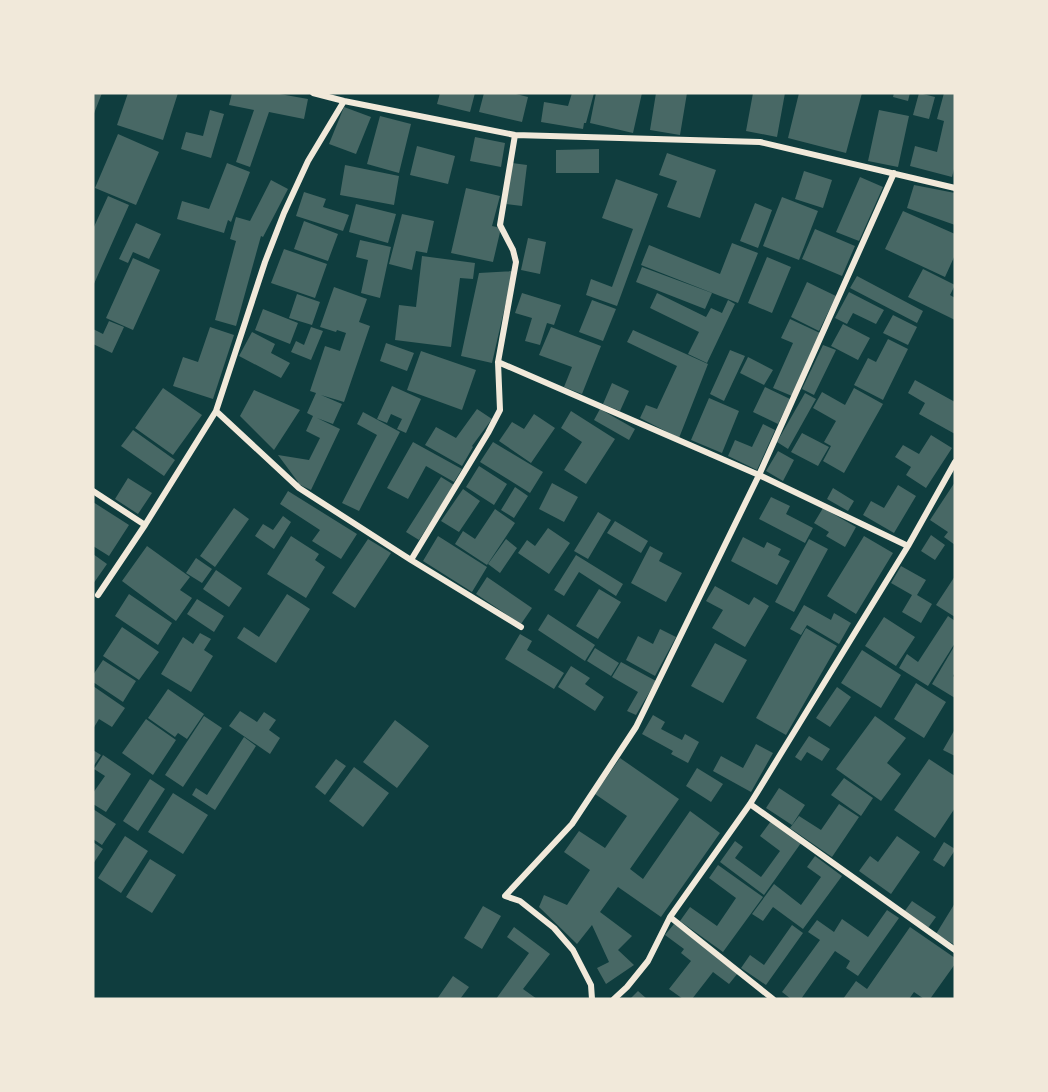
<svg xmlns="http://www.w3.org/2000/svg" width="1048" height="1092" viewBox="0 0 1048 1092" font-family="'Fira Sans Condensed',sans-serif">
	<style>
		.building { fill: #486865 }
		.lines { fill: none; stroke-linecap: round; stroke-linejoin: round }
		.minor { stroke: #f1e9da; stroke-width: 6 }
	</style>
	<rect width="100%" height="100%" fill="#0f3d3e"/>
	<path class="building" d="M 93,93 L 102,93 L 93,116 Z
		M 128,93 L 178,93 L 163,140 L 117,125 Z
		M 232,93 L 274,93 L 308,99 L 304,119 L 269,112 L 250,167 L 236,162 L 254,110 L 229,105 Z
		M 440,93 L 475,93 L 470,112 L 437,104 Z
		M 484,93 L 512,93 L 528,97 L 522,122 L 479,112 Z
		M 572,93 L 594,93 L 586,123 L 584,123 L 583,129 L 541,122 L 544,102 L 568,106 Z
		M 596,93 L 642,93 L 633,133 L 590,123 Z
		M 656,93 L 687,93 L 680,135 L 650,130 Z
		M 753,93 L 785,93 L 777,137 L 746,131 Z
		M 799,93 L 862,93 L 846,153 L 788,138 Z
		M 894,93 L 910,93 L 908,101 L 893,97 Z
		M 919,93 L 935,97 L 929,119 L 913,115 Z
		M 944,93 L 955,93 L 955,165 L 952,177 L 910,166 L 915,146 L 937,152 L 944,121 L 937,119 Z
		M 344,107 L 371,117 L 356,154 L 329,144 Z
		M 210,110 L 224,114 L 211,158 L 181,149 L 186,132 L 203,136 Z
		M 879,110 L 909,116 L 898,167 L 868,161 Z
		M 380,116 L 411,124 L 399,173 L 367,164 Z
		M 118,134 L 159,152 L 136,205 L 95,188 Z
		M 475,137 L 505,143 L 501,167 L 470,161 Z
		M 417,146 L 455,156 L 448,184 L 410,175 Z
		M 599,149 L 599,173 L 556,173 L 556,150 Z
		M 667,153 L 716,170 L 700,218 L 667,207 L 677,181 L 659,175 Z
		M 227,163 L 250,172 L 231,222 L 228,220 L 224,233 L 177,219 L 182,201 L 209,209 Z
		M 512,163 L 527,165 L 522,206 L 506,204 Z
		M 345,165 L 399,176 L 394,205 L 340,195 Z
		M 804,171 L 832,180 L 823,208 L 795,199 Z
		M 860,177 L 883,187 L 859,241 L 836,232 Z
		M 616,179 L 658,194 L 617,306 L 586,295 L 591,279 L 612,287 L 633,229 L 602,218 Z
		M 271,180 L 288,189 L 263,237 L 261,236 L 236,326 L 215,320 L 236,241 L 230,239 L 236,217 L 250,221 Z
		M 914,185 L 955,193 L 955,225 L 907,208 Z
		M 466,188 L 500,196 L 492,226 L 501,228 L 493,262 L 451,253 Z
		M 304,192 L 326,199 L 323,207 L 349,215 L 343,231 L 296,216 Z
		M 108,196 L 129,205 L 93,286 L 93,229 Z
		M 782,197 L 818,211 L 799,260 L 763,246 Z
		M 755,203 L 772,210 L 758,248 L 740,241 Z
		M 356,204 L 396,214 L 388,243 L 349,232 Z
		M 903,211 L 955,234 L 955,255 L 945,277 L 885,249 Z
		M 402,214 L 434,221 L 427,253 L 416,251 L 412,270 L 389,264 Z
		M 304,221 L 338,234 L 328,261 L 294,249 Z
		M 136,223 L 161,234 L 149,259 L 133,252 L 128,263 L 119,259 Z
		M 815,229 L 855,246 L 842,276 L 802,259 Z
		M 528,238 L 546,242 L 540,274 L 521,270 Z
		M 360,240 L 391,247 L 380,298 L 361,293 L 368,260 L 356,257 Z
		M 732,243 L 758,253 L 738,303 L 641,265 L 649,245 L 720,274 Z
		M 284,249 L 327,264 L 315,298 L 271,283 Z
		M 422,256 L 475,263 L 473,279 L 460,278 L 451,347 L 395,340 L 399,305 L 416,307 Z
		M 767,257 L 791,267 L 772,313 L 748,303 Z
		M 133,258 L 160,270 L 133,330 L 106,318 Z
		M 642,267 L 712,293 L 705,309 L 636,282 Z
		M 923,269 L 955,285 L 950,295 L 955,298 L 955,320 L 908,297 Z
		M 513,271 L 492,363 L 461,356 L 479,273 Z
		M 857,276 L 923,311 L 917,323 L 850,288 Z
		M 807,282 L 836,296 L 819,331 L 791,317 Z
		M 334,287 L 367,299 L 359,322 L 370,326 L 344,402 L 321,395 L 342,404 L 333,424 L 317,418 L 340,429 L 311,490 L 298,484 L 298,482 L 278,455 L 309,460 L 320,438 L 306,431 L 313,416 L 307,413 L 316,393 L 310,391 L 325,346 L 340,351 L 346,333 L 337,330 L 336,332 L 320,327 Z
		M 849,292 L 884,310 L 876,324 L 853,313 L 847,324 L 835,318 Z
		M 522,293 L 561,305 L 554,325 L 547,323 L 540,345 L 525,341 L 532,318 L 515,313 Z
		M 657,293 L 706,317 L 711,308 L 722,313 L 728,300 L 735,304 L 707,363 L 688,354 L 699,332 L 650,308 Z
		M 297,294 L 320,302 L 312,325 L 289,318 Z
		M 592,300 L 616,309 L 603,341 L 579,332 Z
		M 263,309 L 298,323 L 290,344 L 255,330 Z
		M 893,315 L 917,327 L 908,345 L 883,333 Z
		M 790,319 L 820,333 L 792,396 L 773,388 L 793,343 L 781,338 Z
		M 109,321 L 124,327 L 112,353 L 93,344 L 93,329 L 103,334 Z
		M 843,324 L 870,338 L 858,360 L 831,346 Z
		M 210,327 L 234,335 L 213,399 L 173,386 L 183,357 L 198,362 Z
		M 311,327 L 323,331 L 311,360 L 291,352 L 296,341 L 304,345 Z
		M 551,327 L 601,346 L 582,394 L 564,387 L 572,367 L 539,355 Z
		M 633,330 L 708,364 L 679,438 L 640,418 L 646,405 L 657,409 L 677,366 L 627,342 Z
		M 252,332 L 275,344 L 271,353 L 290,363 L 281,378 L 239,356 Z
		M 888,339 L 908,349 L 883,400 L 854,385 L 868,358 L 876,362 Z
		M 386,343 L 414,353 L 407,371 L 380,361 Z
		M 823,345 L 836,350 L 814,395 L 802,389 Z
		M 730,350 L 745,356 L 724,401 L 710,394 Z
		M 421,351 L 476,370 L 462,410 L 407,390 Z
		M 748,357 L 773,370 L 764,385 L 740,373 Z
		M 915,380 L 955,402 L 955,434 L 919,414 L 925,403 L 908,393 Z
		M 612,383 L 629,391 L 620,411 L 603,404 Z
		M 392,386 L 421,399 L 406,433 L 397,429 L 402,419 L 391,414 L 387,423 L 377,419 Z
		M 765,387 L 790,399 L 778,424 L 753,412 Z
		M 163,388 L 202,415 L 173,455 L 135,428 Z
		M 854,388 L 883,404 L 844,473 L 823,461 L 831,446 L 824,442 L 836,421 L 813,408 L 822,392 L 845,405 Z
		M 254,390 L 300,410 L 274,450 L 240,416 Z
		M 805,393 L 816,399 L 788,449 L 777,442 Z
		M 709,398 L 739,411 L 722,453 L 691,440 Z
		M 477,409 L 492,419 L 472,446 L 473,447 L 462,466 L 425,445 L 436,427 L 456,438 Z
		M 600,409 L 635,429 L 629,440 L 594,420 Z
		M 571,411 L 615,439 L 586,484 L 564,470 L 582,442 L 561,428 Z
		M 363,412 L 400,432 L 359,511 L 342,503 L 377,435 L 357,424 Z
		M 534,414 L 555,428 L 531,463 L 499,441 L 512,422 L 524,429 Z
		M 763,424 L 775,430 L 757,470 L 728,456 L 735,440 L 752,447 Z
		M 133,430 L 175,460 L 164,476 L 121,446 Z
		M 802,433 L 829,447 L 818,466 L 791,452 Z
		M 931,435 L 952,448 L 926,488 L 906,475 L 911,467 L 895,457 L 903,445 L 919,454 Z
		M 413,442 L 462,469 L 454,482 L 426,466 L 408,499 L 387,488 Z
		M 493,442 L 543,472 L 530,493 L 480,462 Z
		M 778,451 L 794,460 L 783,481 L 766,471 Z
		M 479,466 L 507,484 L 494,505 L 466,487 Z
		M 441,477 L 454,485 L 419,540 L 406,532 Z
		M 128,478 L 152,493 L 138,514 L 115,499 Z
		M 955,482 L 955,545 L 944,537 L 948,532 L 930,520 Z
		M 552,483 L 578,497 L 564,522 L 539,509 Z
		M 898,485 L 916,496 L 894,533 L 863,515 L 871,501 L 884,508 Z
		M 515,487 L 528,496 L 514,518 L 501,510 Z
		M 833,488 L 854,501 L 848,511 L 827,499 Z
		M 463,489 L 480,501 L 459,532 L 441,521 Z
		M 288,491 L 357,534 L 341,559 L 312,541 L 320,530 L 280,504 Z
		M 771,497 L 790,506 L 786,514 L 813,528 L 805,543 L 759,519 Z
		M 93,502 L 129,525 L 109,556 L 93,546 Z
		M 234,508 L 249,519 L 215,567 L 200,556 Z
		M 823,508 L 856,527 L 845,547 L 826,536 L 829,532 L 814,523 Z
		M 495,509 L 515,523 L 487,565 L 455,544 L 463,531 L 475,539 Z
		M 598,512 L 611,520 L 588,559 L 574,551 Z
		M 283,516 L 291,522 L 274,549 L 255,536 L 263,524 L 273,530 Z
		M 615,521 L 648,541 L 641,553 L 607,533 Z
		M 548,528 L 570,543 L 549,574 L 518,553 L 527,540 L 535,546 Z
		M 931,535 L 945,545 L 935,560 L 921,551 Z
		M 291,536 L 319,554 L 315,560 L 325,567 L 306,598 L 267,574 Z
		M 438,536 L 487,567 L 472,592 L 423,561 Z
		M 864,536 L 893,553 L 856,614 L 827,596 Z
		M 743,537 L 764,548 L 767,542 L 781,549 L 778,555 L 790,561 L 777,585 L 731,561 Z
		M 368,539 L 391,553 L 355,608 L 332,593 Z
		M 506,539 L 517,548 L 500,573 L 488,564 Z
		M 809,539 L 828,549 L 794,612 L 775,602 Z
		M 147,546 L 190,577 L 180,590 L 192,598 L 176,621 L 122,581 Z
		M 650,546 L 663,553 L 659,561 L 682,573 L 666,602 L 631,583 Z
		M 93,554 L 107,564 L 93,584 Z
		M 576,555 L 623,584 L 616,596 L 579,572 L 564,596 L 554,590 Z
		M 196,558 L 212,569 L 202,583 L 186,573 Z
		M 901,566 L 926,580 L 917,595 L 932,604 L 921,623 L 902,612 L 912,595 L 891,583 Z
		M 216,570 L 242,588 L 229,607 L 203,589 Z
		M 955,576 L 955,617 L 936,605 Z
		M 487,577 L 532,608 L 521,624 L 476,594 Z
		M 715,586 L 749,605 L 754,597 L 769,606 L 745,647 L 712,628 L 723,610 L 706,601 Z
		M 599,589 L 621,602 L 598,639 L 576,626 Z
		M 129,594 L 172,623 L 158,645 L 115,616 Z
		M 287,594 L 310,609 L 276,663 L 237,638 L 244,627 L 259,637 Z
		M 197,599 L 224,616 L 214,632 L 187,614 Z
		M 804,605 L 831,620 L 834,613 L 851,623 L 839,644 L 807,625 L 801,635 L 790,629 Z
		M 548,614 L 595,645 L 585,661 L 538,630 Z
		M 948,616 L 955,621 L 955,643 L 928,686 L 899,668 L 907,654 L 918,662 Z
		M 884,617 L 915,637 L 896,666 L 865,646 Z
		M 122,627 L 159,652 L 139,680 L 103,656 Z
		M 806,628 L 837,646 L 786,735 L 756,718 Z
		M 660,629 L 676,637 L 655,676 L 626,660 L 638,636 L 653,644 Z
		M 200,633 L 211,639 L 204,650 L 213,656 L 191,692 L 161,674 L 183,637 L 193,644 Z
		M 520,634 L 532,641 L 527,650 L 564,673 L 554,689 L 505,659 Z
		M 715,643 L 747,660 L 723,703 L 691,686 Z
		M 955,645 L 955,672 L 953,676 L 955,678 L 955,698 L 932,684 Z
		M 595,648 L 619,663 L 611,676 L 587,661 Z
		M 862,650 L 901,675 L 881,708 L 841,683 Z
		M 103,660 L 136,681 L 123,702 L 93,682 L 93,675 Z
		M 621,662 L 656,681 L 636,715 L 627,711 L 638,692 L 612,677 Z
		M 571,666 L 590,678 L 585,684 L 604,697 L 595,711 L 558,687 Z
		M 916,683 L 946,702 L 924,738 L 894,719 Z
		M 93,686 L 125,708 L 112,727 L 99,719 L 93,729 Z
		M 837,687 L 851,697 L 830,727 L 816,718 Z
		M 168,689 L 204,714 L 187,739 L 178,733 L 175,737 L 148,718 Z
		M 240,711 L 257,722 L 264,712 L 276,720 L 269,730 L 280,738 L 270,754 L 229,726 Z
		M 653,715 L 665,722 L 661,729 L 682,740 L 685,734 L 699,742 L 688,763 L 671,754 L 673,751 L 642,734 Z
		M 204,716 L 222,728 L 183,787 L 165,775 Z
		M 875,716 L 906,738 L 887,763 L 901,774 L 881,801 L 836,769 Z
		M 146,719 L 176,740 L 153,775 L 122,753 Z
		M 395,720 L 429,746 L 397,788 L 363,762 Z
		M 955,729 L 955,756 L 943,750 Z
		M 809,736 L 830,749 L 822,761 L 807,752 L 801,761 L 795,757 Z
		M 244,737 L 256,746 L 215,810 L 192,795 L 196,788 L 207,795 Z
		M 756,744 L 773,753 L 751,792 L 713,771 L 721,756 L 743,768 Z
		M 93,750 L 101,755 L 93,767 Z
		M 103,755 L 131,774 L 106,812 L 93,804 L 93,793 L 105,776 L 94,769 Z
		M 620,758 L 679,799 L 630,869 L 643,879 L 690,811 L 720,833 L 661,917 L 618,887 L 600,912 L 632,936 L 618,950 L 634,965 L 606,984 L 597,968 L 609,962 L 592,925 L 577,944 L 539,907 L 544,895 L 567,905 L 590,870 L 564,852 L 579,831 L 605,848 L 627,816 L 595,794 Z
		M 336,759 L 346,766 L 325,795 L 315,787 Z
		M 929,759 L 955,776 L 955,808 L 935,838 L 894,810 Z
		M 354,767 L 389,793 L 363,827 L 329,801 Z
		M 697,768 L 723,784 L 711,802 L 686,786 Z
		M 844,778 L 873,798 L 861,816 L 831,795 Z
		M 150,779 L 165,789 L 138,831 L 123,821 Z
		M 779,788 L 805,805 L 792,825 L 766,808 Z
		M 173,793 L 208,815 L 183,854 L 148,832 Z
		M 839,804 L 859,817 L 832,857 L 790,828 L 799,816 L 821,830 Z
		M 93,809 L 116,824 L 102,845 L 93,839 Z
		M 771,821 L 801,843 L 764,895 L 720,862 L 735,841 L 743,847 L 735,858 L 761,877 L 780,851 L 760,836 Z
		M 125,836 L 148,851 L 121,893 L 98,878 Z
		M 897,836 L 920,852 L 891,894 L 859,871 L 870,856 L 878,862 Z
		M 93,842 L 103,849 L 93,864 Z
		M 944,842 L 955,849 L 955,850 L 944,867 L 933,860 Z
		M 815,856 L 842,876 L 803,929 L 773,907 L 763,921 L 752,914 L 774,884 L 801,905 L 821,877 L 807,867 Z
		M 150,859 L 176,875 L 152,913 L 126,897 Z
		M 718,865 L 763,897 L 723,952 L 680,921 L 690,907 L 717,926 L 736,898 L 709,878 Z
		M 912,901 L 936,917 L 928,928 L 904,912 Z
		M 955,903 L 955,945 L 936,934 Z
		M 483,906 L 501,916 L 482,949 L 464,938 Z
		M 887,910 L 899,918 L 858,976 L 846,968 L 850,961 L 835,951 L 801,999 L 791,999 L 782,992 L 820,940 L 808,932 L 817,920 L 834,932 L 842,919 L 868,937 Z
		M 674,924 L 738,973 L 729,984 L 713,972 L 692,999 L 683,999 L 669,989 L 691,961 L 681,953 L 684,949 L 665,935 Z
		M 792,925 L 803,933 L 766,985 L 741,968 L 750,955 L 764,965 Z
		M 514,927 L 550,954 L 523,989 L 537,999 L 496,999 L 529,953 L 507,937 Z
		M 910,927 L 955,958 L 955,964 L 930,999 L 924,999 L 914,992 L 909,999 L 843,999 L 856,981 L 867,989 Z
		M 453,976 L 469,987 L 460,999 L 437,999 Z
		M 638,991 L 647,999 L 630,999 Z"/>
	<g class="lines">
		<path class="minor" d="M 313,93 L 344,101 L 515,135 L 760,142 L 955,188
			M 498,362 L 759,475 L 908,546
			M 216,411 L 299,488 L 411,560 L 521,627
			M 93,491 L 145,525
			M 411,560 L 488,433 L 500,410 L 498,362 L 516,262 L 513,250 L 500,225 L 515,135
			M 98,595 L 145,525 L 216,411 L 265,262 L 284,213 L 308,161 L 344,101
			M 750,804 L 955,950
			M 670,917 L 773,999
			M 592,999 L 591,985 L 573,950 L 554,928 L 520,901 L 505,896 L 572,824 L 636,727 L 759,475 L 894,173
			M 614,999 L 627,987 L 648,961 L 670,917 L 750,804 L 908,546 L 955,462"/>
	</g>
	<rect width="1048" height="1092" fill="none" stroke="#f1e9da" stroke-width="189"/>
</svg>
